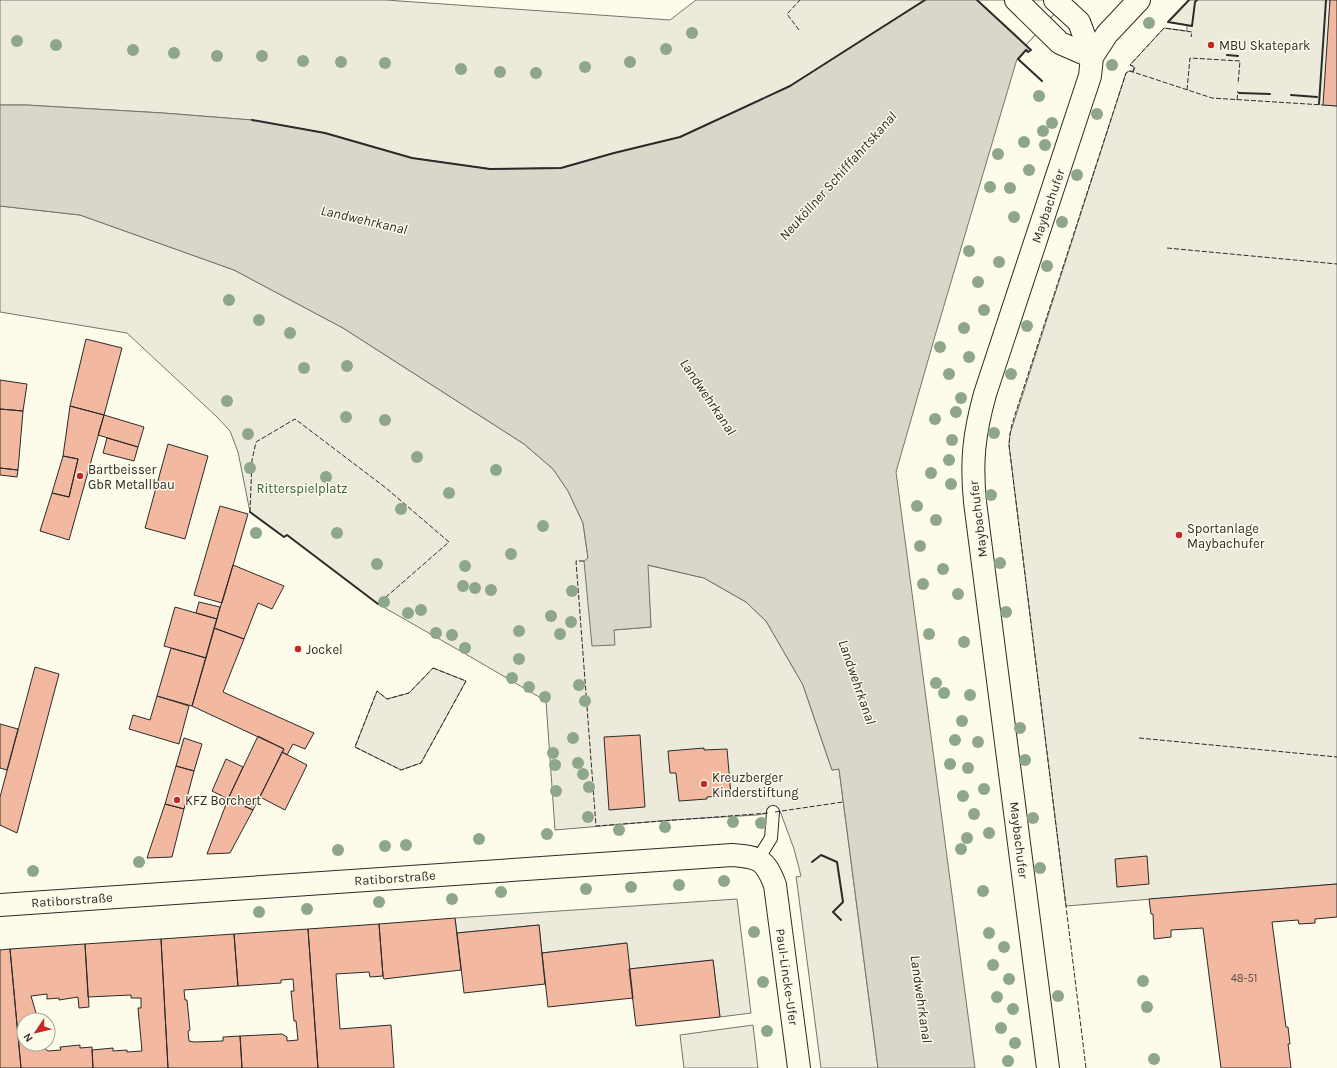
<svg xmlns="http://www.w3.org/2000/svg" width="1337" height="1068" viewBox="0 0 1337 1068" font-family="Karla,sans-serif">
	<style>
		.green { fill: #ecebdb; stroke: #74746e }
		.water { fill: #d8d7c9; stroke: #74746e }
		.pier { fill: #fdfbea; stroke: #74746e }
		.building { fill: #f2b8a0; stroke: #2b2b2b }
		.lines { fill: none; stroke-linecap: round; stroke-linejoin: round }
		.service-casing { stroke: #2b2b2b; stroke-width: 14 }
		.minor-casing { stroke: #2b2b2b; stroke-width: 24 }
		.service { stroke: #fdfbea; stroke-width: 12 }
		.minor { stroke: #fdfbea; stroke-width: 22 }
		.fence { stroke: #2b2b2b; stroke-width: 1; stroke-dasharray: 5 2; stroke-linecap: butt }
		.wall { stroke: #2b2b2b; stroke-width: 2 }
		.tree { fill: #8ea78a }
		.poi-dot { fill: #c62828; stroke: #fdfbea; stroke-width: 1.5 }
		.labels { text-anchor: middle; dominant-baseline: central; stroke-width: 3; stroke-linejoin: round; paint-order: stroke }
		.number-label { font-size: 11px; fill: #5d4e48 }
		.poi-label { font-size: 13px; fill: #2b2b2b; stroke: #fdfbea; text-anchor: start }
		.street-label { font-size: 13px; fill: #2b2b2b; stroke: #fdfbea }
		.park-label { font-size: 13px; fill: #34623c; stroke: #fdfbea }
		.water-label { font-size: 14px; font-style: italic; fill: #2b2b2b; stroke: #fdfbea }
	</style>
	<rect width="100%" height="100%" fill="#fdfbea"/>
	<path class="green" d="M 0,0 L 386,0 L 670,20 L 696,0 L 925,0 L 790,86 L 680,137 L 614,153 L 561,168 L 490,169 L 412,158 L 325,133 L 252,120 L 163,113 L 26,105 L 0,105 Z
		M 1189,0 L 1330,0 L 1324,105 L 1337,106 L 1337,884 L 1066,906 L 1009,445 L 1010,434 L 1126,73 L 1129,71 L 1133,71 L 1134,67 L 1130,65 L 1164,28 L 1187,31 L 1187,25 L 1168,22 Z
		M 0,206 L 80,215 L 234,270 L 343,328 L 524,444 L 553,469 L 568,491 L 583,523 L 588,558 L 614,630 L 651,627 L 647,565 L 704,578 L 746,602 L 766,621 L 803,685 L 832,770 L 839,769 L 878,1068 L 821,1068 L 797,883 L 796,877 L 801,876 L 794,849 L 780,811 L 757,815 L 671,820 L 555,830 L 546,701 L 476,660 L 378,604 L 287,535 L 284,537 L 250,512 L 238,452 L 230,431 L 217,417 L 127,333 L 0,312 Z
		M 433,668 L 466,681 L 421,763 L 401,770 L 355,747 L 377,691 L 387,699 L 409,693 Z
		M 737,899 L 751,1013 L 720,1017 L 713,960 L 629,969 L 626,943 L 542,953 L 539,925 L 457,933 L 455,918 Z
		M 753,1025 L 758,1068 L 684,1068 L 680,1035 Z"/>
	<path class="water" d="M 925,0 L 1067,0 L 1026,45 L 1029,48 L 1017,59 L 935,336 L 896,472 L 975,1068 L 878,1068 L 839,769 L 832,770 L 803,685 L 766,621 L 746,602 L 704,578 L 648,565 L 651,627 L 614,630 L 615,645 L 592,646 L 584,561 L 588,558 L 583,523 L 568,491 L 553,469 L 524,444 L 343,328 L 234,270 L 80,215 L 0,206 L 0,105 L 26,105 L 163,113 L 252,120 L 325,133 L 412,158 L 490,169 L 561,168 L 614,153 L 680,137 L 790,86 Z"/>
	<path class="pier" d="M 977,0 L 1067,0 L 1026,45 Z"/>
	<path class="building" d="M 1330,0 L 1337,0 L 1337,106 L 1323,105 Z
		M 86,339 L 122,348 L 104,415 L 70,406 Z
		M 0,380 L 27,384 L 23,411 L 0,409 Z
		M 70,406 L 104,415 L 69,540 L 40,531 L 52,493 L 69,497 L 78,459 L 63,456 Z
		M 0,409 L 23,411 L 18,470 L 0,468 Z
		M 104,415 L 144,427 L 138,447 L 98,435 Z
		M 107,438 L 138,447 L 134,461 L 103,453 Z
		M 168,444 L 208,456 L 185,539 L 145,528 Z
		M 63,456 L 78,459 L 69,497 L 52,493 Z
		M 0,468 L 18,470 L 17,477 L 0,475 Z
		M 220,506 L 248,514 L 222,603 L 194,595 Z
		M 233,565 L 284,586 L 272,609 L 258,603 L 244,639 L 214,628 Z
		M 199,602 L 220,607 L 217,619 L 196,613 Z
		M 175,607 L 217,619 L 206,658 L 164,646 Z
		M 214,628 L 244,639 L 223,692 L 314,733 L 305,749 L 293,744 L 287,755 L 282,752 L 284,749 L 192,706 Z
		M 171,648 L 206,658 L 192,706 L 157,696 Z
		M 35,667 L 59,674 L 17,833 L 0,825 L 0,797 Z
		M 157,696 L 189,706 L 179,744 L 129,729 L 133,715 L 150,720 Z
		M 0,724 L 18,729 L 7,770 L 0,768 Z
		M 640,735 L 645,807 L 609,810 L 604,737 Z
		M 258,736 L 284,749 L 253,810 L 228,799 Z
		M 184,738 L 202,744 L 194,771 L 176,766 Z
		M 704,748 L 704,750 L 727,749 L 731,795 L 707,797 L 707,799 L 679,801 L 676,773 L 670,773 L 668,751 Z
		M 282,752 L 307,765 L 285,810 L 260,797 Z
		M 226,759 L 243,767 L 228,799 L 212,791 Z
		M 176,766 L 194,771 L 184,809 L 165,804 Z
		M 228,799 L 253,810 L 230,853 L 207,854 Z
		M 165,804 L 184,809 L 172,857 L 147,858 Z
		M 1147,856 L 1149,884 L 1117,887 L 1115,859 Z
		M 1337,884 L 1337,917 L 1315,919 L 1315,923 L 1299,924 L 1298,920 L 1272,922 L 1286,1027 L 1288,1027 L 1290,1044 L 1288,1044 L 1291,1068 L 1221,1068 L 1203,928 L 1171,930 L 1171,937 L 1154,939 L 1153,914 L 1151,914 L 1149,899 Z
		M 455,918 L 461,970 L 384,979 L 383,976 L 379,924 Z
		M 379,924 L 383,976 L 370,977 L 369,972 L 336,974 L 340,1029 L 391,1025 L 394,1068 L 318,1068 L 308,929 Z
		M 539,925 L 545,984 L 464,993 L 457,933 Z
		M 308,929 L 318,1068 L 242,1068 L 240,1036 L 282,1034 L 287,1037 L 287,1041 L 298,1040 L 296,1021 L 294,1021 L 291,991 L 294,991 L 293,979 L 281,980 L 281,983 L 238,986 L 234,934 Z
		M 234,934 L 238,986 L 184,990 L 185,1000 L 187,1000 L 190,1030 L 188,1031 L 189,1041 L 194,1042 L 223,1041 L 223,1037 L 240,1036 L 242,1068 L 168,1068 L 161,939 Z
		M 161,939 L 168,1068 L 93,1068 L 92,1050 L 113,1048 L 113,1051 L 127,1050 L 127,1052 L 142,1051 L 138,1008 L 141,1008 L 141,998 L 131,998 L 131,995 L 88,997 L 85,944 Z
		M 627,943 L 633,998 L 548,1007 L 542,953 Z
		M 85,944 L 89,1007 L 79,1008 L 78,997 L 59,1000 L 59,998 L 47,999 L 47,994 L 31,996 L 38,1020 L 41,1020 L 24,1020 L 24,1044 L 42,1044 L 42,1046 L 48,1051 L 61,1050 L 60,1047 L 80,1045 L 80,1048 L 92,1047 L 93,1068 L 21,1068 L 10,949 Z
		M 10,949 L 21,1068 L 0,1068 L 0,950 Z
		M 713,960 L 720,1017 L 636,1026 L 629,969 Z"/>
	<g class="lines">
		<defs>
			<path id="service" d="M 758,859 L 771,838 L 773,812"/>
			<path id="minor" d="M 1016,0 L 1060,43 L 1092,57
				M 1055,0 L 1079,22 L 1092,57
				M 0,905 L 732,855 C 759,857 765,859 775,885 L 799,1068
				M 1048,1068 L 975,502 C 971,461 974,434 985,394 L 1090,76 L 1092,57 L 1107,34 L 1139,0"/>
		</defs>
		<use href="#service" class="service-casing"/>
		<use href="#minor" class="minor-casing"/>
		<use href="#service" class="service"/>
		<use href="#minor" class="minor"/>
		<path class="fence" d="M 799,30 L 787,14 L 800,0
			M 1133,72 L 1135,67 L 1130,65 L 1164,28 L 1192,32 L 1191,37
			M 1187,90 L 1190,58 L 1240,61 L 1238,84
			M 1237,100 L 1238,91
			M 1167,248 L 1337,264
			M 250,512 L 252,460 L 256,442 L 295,419 L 386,488 L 449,542 L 378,604
			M 584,561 L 576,561 L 596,826 L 769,813
			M 433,668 L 466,681 L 421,763 L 401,770 L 355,747 L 377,691 L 387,699 L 409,693 Z
			M 1139,738 L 1337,757
			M 775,812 L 843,802
			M 1086,1068 L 1009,445 L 1010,434 L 1012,424 L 1126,73 L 1129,71 L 1133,72 L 1212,98 L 1323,105"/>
		<path class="wall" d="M 977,0 L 1031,50 L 1028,52 L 1026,50 L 1018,59 L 1042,81
			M 1189,0 L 1168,22 L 1192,26 L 1195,2 L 1197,0
			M 1227,55 L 1238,56
			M 1239,93 L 1270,94
			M 1291,95 L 1317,97
			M 1319,104 L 1326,0
			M 252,120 L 325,133 L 412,158 L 490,169 L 561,168 L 614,153 L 680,137 L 790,86 L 925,0
			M 250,512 L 284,537 L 287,535 L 378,604
			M 812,862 L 821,855 L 837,862 L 843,902 L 833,912 L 841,920"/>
	</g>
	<g class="tree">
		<circle cx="1149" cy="23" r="6"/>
		<circle cx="692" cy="33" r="6"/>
		<circle cx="17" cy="41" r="6"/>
		<circle cx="56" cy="45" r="6"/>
		<circle cx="666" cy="49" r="6"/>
		<circle cx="133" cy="50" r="6"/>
		<circle cx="174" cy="53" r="6"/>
		<circle cx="217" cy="56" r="6"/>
		<circle cx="262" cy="56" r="6"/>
		<circle cx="303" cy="61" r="6"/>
		<circle cx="341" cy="62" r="6"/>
		<circle cx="630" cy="62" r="6"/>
		<circle cx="385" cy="63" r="6"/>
		<circle cx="1112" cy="65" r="6"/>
		<circle cx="585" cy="67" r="6"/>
		<circle cx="461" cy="69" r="6"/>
		<circle cx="500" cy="72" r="6"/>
		<circle cx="536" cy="73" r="6"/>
		<circle cx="1039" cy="96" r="6"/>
		<circle cx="1097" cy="114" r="6"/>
		<circle cx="1052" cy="123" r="6"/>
		<circle cx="1043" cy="131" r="6"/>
		<circle cx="1024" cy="142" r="6"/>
		<circle cx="1045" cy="145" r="6"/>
		<circle cx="998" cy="154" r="6"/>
		<circle cx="1029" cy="170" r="6"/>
		<circle cx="1077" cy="175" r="6"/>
		<circle cx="990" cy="187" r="6"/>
		<circle cx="1010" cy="188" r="6"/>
		<circle cx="1014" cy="217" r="6"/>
		<circle cx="1062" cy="222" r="6"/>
		<circle cx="969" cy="251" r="6"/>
		<circle cx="999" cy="262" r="6"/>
		<circle cx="1047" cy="266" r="6"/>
		<circle cx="978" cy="282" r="6"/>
		<circle cx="229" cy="300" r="6"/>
		<circle cx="984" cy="310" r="6"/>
		<circle cx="259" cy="320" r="6"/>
		<circle cx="1027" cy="326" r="6"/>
		<circle cx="964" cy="328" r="6"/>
		<circle cx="290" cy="333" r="6"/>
		<circle cx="940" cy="347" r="6"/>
		<circle cx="969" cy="357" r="6"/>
		<circle cx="347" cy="366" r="6"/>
		<circle cx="304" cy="368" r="6"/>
		<circle cx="949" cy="374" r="6"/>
		<circle cx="1011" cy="374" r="6"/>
		<circle cx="961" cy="398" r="6"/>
		<circle cx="227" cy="401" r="6"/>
		<circle cx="956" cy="412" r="6"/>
		<circle cx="346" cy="417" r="6"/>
		<circle cx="935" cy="419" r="6"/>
		<circle cx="385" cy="420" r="6"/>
		<circle cx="994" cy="433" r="6"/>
		<circle cx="248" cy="434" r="6"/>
		<circle cx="952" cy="440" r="6"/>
		<circle cx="417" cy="457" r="6"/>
		<circle cx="949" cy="460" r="6"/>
		<circle cx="250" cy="468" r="6"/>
		<circle cx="496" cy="470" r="6"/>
		<circle cx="931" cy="473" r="6"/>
		<circle cx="326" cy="477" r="6"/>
		<circle cx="951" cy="484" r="6"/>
		<circle cx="449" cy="493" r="6"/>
		<circle cx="991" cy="495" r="6"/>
		<circle cx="917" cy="506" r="6"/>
		<circle cx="401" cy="509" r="6"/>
		<circle cx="936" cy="520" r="6"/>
		<circle cx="543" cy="526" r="6"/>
		<circle cx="256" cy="533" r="6"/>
		<circle cx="337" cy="533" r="6"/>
		<circle cx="920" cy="546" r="6"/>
		<circle cx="511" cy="554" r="6"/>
		<circle cx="1000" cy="563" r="6"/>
		<circle cx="377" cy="564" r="6"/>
		<circle cx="465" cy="566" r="6"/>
		<circle cx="943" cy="569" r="6"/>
		<circle cx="923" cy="584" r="6"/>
		<circle cx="463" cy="586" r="6"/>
		<circle cx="475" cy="588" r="6"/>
		<circle cx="491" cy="590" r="6"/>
		<circle cx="572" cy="591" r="6"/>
		<circle cx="958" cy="594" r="6"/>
		<circle cx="384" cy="602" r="6"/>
		<circle cx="421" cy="610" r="6"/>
		<circle cx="1006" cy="612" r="6"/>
		<circle cx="408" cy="613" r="6"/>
		<circle cx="551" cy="616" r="6"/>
		<circle cx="571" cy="622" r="6"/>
		<circle cx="519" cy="631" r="6"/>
		<circle cx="436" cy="633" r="6"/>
		<circle cx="560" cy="634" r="6"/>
		<circle cx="929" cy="634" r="6"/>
		<circle cx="452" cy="635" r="6"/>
		<circle cx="964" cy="642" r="6"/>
		<circle cx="465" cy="648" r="6"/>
		<circle cx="519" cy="659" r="6"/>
		<circle cx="512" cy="678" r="6"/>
		<circle cx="936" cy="683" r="6"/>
		<circle cx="579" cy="685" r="6"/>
		<circle cx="529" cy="687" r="6"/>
		<circle cx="944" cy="693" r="6"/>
		<circle cx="970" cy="695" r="6"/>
		<circle cx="545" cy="697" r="6"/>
		<circle cx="585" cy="701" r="6"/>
		<circle cx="962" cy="721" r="6"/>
		<circle cx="1020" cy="728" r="6"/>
		<circle cx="573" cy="738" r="6"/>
		<circle cx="955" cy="740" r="6"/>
		<circle cx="978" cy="742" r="6"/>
		<circle cx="553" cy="753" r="6"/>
		<circle cx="1025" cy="760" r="6"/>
		<circle cx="578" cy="763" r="6"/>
		<circle cx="950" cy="764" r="6"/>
		<circle cx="555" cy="765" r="6"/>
		<circle cx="968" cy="768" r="6"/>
		<circle cx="583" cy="774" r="6"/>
		<circle cx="589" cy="787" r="6"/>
		<circle cx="984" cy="789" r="6"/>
		<circle cx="556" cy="791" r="6"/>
		<circle cx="963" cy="796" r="6"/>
		<circle cx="974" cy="814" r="6"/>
		<circle cx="588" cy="817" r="6"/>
		<circle cx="1033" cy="818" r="6"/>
		<circle cx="733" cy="822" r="6"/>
		<circle cx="761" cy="823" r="6"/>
		<circle cx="665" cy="827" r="6"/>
		<circle cx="619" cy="830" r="6"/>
		<circle cx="989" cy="833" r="6"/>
		<circle cx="547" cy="834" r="6"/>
		<circle cx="967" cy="838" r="6"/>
		<circle cx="479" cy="839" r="6"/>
		<circle cx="406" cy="845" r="6"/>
		<circle cx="385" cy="846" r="6"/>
		<circle cx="961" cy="849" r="6"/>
		<circle cx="338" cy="850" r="6"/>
		<circle cx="139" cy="862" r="6"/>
		<circle cx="1040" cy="868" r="6"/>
		<circle cx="33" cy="871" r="6"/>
		<circle cx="724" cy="881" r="6"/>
		<circle cx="679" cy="885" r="6"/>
		<circle cx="631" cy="887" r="6"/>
		<circle cx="586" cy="889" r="6"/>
		<circle cx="983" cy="891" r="6"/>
		<circle cx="501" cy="892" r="6"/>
		<circle cx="452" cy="899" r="6"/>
		<circle cx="379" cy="902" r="6"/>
		<circle cx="307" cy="909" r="6"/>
		<circle cx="259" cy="912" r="6"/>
		<circle cx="754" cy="932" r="6"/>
		<circle cx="989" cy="933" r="6"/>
		<circle cx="1004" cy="947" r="6"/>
		<circle cx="993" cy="965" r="6"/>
		<circle cx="1009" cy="979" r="6"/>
		<circle cx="1143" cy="981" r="6"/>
		<circle cx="763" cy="982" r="6"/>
		<circle cx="1058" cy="996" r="6"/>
		<circle cx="997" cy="997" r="6"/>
		<circle cx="1147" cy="1007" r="6"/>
		<circle cx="1013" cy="1009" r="6"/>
		<circle cx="1001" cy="1028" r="6"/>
		<circle cx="767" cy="1031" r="6"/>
		<circle cx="1015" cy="1043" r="6"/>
		<circle cx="1154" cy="1059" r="6"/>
		<circle cx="1008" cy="1061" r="6"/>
	</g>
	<g class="poi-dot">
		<circle cx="1211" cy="45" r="4"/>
		<circle cx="80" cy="476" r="4"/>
		<circle cx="1179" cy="535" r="4"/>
		<circle cx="298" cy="649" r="4"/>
		<circle cx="704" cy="784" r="4"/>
		<circle cx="177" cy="800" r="4"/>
	</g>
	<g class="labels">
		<g class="number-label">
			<text x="1244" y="978">48-51</text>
		</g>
		<g class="poi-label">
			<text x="1219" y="45">MBU Skatepark</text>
			<text x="88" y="469">Bartbeisser<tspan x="88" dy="15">GbR Metallbau</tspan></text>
			<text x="1187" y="528">Sportanlage<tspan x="1187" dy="15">Maybachufer</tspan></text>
			<text x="306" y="649">Jockel</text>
			<text x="712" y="777">Kreuzberger<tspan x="712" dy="15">Kinderstiftung</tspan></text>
			<text x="185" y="800">KFZ Borchert</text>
		</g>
		<g class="street-label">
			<text transform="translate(1048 206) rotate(-71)">Maybachufer</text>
			<text transform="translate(978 519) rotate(-97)">Maybachufer</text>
			<text transform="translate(1019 840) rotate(83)">Maybachufer</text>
			<text transform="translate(395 878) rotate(-4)">Ratiborstraße</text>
			<text transform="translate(72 900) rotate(-4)">Ratiborstraße</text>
			<text transform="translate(787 977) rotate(82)">Paul-Lincke-Ufer</text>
		</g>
		<g class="park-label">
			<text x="302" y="488">Ritterspielplatz</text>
		</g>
		<g class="water-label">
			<text transform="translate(838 176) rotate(-48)">Neuköllner Schifffahrtskanal</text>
			<text transform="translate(364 220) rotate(13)">Landwehrkanal</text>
			<text transform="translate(708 397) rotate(56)">Landwehrkanal</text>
			<text transform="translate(857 682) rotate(71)">Landwehrkanal</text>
			<text transform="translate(921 999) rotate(82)">Landwehrkanal</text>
		</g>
	</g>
	<g transform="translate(36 1032) rotate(235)"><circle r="19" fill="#fdfbea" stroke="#a9a89e"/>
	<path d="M0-3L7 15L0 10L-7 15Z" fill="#c62828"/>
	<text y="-6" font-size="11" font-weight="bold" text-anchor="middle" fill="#2b2b2b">N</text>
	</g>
</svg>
